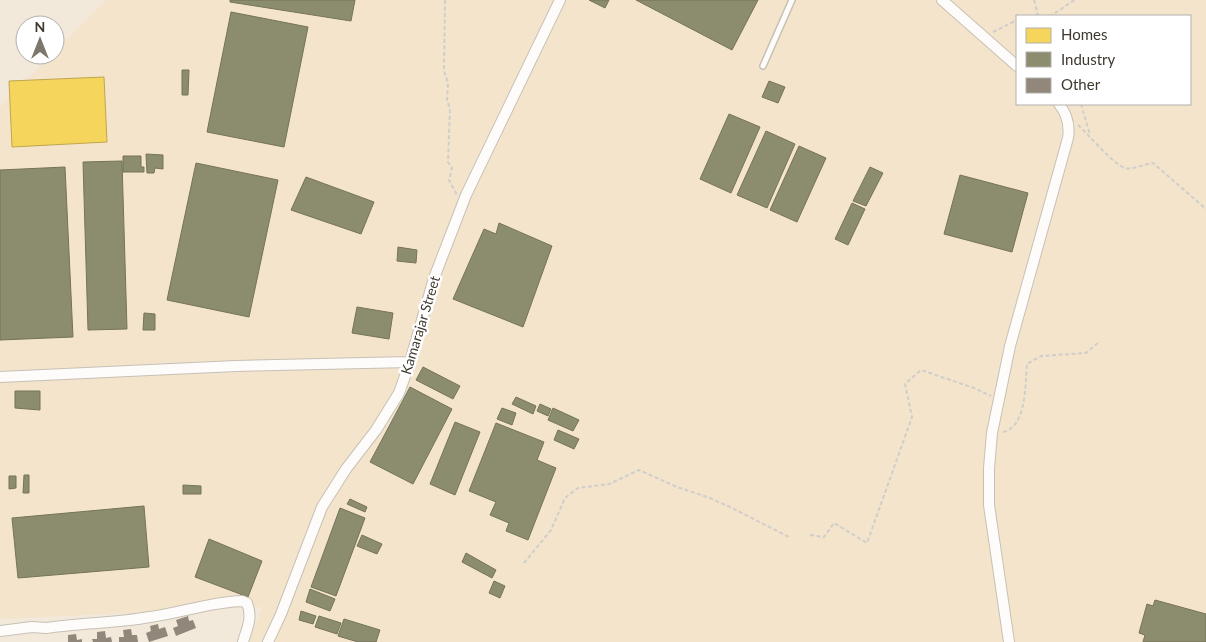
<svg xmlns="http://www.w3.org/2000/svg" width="1206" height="642" viewBox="0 0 1206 642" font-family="Lato,sans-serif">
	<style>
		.built { fill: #f4e4cc; fill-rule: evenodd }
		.homes { fill: #f6d55c; stroke: #bfa64e }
		.industry { fill: #8c8c6e; stroke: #75735b }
		.building { fill: #91887b }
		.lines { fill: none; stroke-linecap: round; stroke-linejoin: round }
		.service-casing { stroke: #c7c0b5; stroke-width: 8 }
		.minor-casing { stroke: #c7c0b5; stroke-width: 12 }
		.path { stroke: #d0cec9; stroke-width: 2; stroke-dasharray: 4 2.5; stroke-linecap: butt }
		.service { stroke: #fdfcfa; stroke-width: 5 }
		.minor { stroke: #fdfcfa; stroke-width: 10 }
		.labels { text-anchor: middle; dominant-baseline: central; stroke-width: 5; stroke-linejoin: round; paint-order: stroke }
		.street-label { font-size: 14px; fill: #3e382e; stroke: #fff }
	</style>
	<rect width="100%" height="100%" fill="#f2e9db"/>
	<path class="built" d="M 106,0 L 1206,0 L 1206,642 L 249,642 L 262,607 L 0,619 L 0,107 L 51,55 L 55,55 L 55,51 ZM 1017,16 L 1190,16 L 1190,104 L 1017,104 Z"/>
	<path class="homes" d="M 104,77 L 107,142 L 12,147 L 9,81 Z"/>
	<path class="industry" d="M 230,0 L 355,0 L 351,21 L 230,2 Z
		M 589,0 L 609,0 L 605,8 Z
		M 636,0 L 758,0 L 732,50 Z
		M 231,12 L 308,27 L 284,147 L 207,132 Z
		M 182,70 L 189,70 L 188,95 L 182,95 Z
		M 769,81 L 785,87 L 778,103 L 762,97 Z
		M 729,114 L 760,127 L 731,193 L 700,179 Z
		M 766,131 L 795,144 L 767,208 L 737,195 Z
		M 799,146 L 826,158 L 797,222 L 770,210 Z
		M 146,154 L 163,155 L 163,169 L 155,168 L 154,173 L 147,173 Z
		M 123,156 L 141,156 L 141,167 L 144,167 L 144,172 L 123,172 Z
		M 122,161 L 127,329 L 88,330 L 83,162 Z
		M 196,163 L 278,180 L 249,317 L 167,300 Z
		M 65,167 L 73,337 L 0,340 L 0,170 Z
		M 870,167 L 883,173 L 866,206 L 853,201 Z
		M 960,175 L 1028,193 L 1012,252 L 944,234 Z
		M 306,177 L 374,202 L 361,234 L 291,210 Z
		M 852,203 L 865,209 L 848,245 L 835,239 Z
		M 499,223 L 552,246 L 523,327 L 453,299 L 484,229 L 496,234 Z
		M 398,247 L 417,250 L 416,263 L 397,261 Z
		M 357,307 L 393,313 L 389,339 L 352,333 Z
		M 144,313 L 155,314 L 155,330 L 143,330 Z
		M 423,367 L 460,386 L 453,399 L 416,380 Z
		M 410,387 L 452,409 L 413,484 L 370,462 Z
		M 15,391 L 40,391 L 40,410 L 15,408 Z
		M 516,397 L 536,406 L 533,414 L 512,404 Z
		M 540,404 L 551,409 L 548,416 L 537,411 Z
		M 502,408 L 516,413 L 512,425 L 497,419 Z
		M 553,408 L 579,420 L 573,431 L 548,420 Z
		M 455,422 L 480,432 L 455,495 L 430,484 Z
		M 496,423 L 544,442 L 537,460 L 556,468 L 528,540 L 506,531 L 509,523 L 490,515 L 496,502 L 469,491 Z
		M 558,430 L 579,439 L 574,449 L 554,440 Z
		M 24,475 L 29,475 L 29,493 L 23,493 Z
		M 9,476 L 16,476 L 16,488 L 9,489 Z
		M 183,485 L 201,486 L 201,494 L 183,494 Z
		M 350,499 L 367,507 L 365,512 L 347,504 Z
		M 144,506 L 149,567 L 18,578 L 12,518 Z
		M 340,508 L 365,518 L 336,596 L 311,587 Z
		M 362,535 L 382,544 L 377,554 L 357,546 Z
		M 209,539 L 262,561 L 248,597 L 195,577 Z
		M 466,553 L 496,570 L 492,578 L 462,562 Z
		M 494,581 L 505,586 L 500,598 L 489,593 Z
		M 310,589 L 335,599 L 330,611 L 306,602 Z
		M 1155,600 L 1206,614 L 1206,642 L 1143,642 L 1145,635 L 1139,633 L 1147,604 L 1153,606 Z
		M 301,611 L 316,616 L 313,624 L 299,620 Z
		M 319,616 L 341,623 L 337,634 L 315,627 Z
		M 344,619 L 380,630 L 376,642 L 358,642 L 338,636 Z"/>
	<path class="building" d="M 188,616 L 189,621 L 193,620 L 196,628 L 176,636 L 173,628 L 178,626 L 176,620 Z
		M 158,624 L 159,629 L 165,627 L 168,636 L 149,642 L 146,633 L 151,631 L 150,626 Z
		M 131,629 L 132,635 L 137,635 L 138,642 L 119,642 L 119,637 L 124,637 L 123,630 Z
		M 105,631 L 106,638 L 111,637 L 112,642 L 93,642 L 92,639 L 97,639 L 97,632 Z
		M 76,634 L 77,640 L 82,639 L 82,642 L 68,642 L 68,635 Z"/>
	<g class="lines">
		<defs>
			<path id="service" d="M 763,66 L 792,0"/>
			<path id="minor" d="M 942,0 L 1017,66
				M 0,377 L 236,366 L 410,362
				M 0,631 L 32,627 L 46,628 C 80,623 116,623 150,617 C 181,613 210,602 242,601 L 247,603 C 253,618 247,628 243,642
				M 268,642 L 281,614 L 322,507 L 346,469 L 376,430 L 399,393 L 410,362 L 434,278 L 466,195 L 560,0
				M 1009,642 L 989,505 L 989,468 L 992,433 L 1010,346 L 1068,138 C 1070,125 1067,114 1059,104"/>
		</defs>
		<use href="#service" class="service-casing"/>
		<use href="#minor" class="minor-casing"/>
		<path class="path" d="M 445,0 L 444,71 L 448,83 L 447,100 L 450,109 L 448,162 L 452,168 L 449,180 L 457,195
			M 1034,0 L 1038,16
			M 1049,16 C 1059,12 1065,5 1075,0
			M 993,32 L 1017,20
			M 1081,104 L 1090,135
			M 1078,125 C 1089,135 1113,164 1125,168 C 1133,170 1144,164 1153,163 L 1206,209
			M 1003,432 C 1027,427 1025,384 1027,364 L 1041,356 L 1086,353 L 1100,341
			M 810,535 L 824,537 L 834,523 L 867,543 L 912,417 L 905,384 L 921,370 L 974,388 L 991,396
			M 524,563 L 551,530 L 565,498 L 578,488 L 609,484 L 639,470 L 677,487 L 710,498 L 732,508 L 789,537"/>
		<use href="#service" class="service"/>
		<use href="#minor" class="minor"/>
	</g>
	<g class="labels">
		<g class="street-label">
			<text transform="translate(420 325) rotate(-73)">Kamarajar Street</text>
		</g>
	</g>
	<rect x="1016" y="15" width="175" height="90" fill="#ffffff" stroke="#b2afab"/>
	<rect x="1026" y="28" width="25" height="15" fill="#f6d55c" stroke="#b2afab"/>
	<text x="1061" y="40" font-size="15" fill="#3e382e">Homes</text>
	<rect x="1026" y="52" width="25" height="15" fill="#8c8c6e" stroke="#b2afab"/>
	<text x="1061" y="65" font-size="15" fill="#3e382e">Industry</text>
	<rect x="1026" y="78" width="25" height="15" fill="#91887b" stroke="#b2afab"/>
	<text x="1061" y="90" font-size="15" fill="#3e382e">Other</text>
	<g transform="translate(40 40)"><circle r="24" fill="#ffffff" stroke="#b2afab"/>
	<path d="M0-4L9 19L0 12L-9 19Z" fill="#7d766b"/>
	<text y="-8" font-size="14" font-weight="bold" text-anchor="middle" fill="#3e382e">N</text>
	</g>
</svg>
